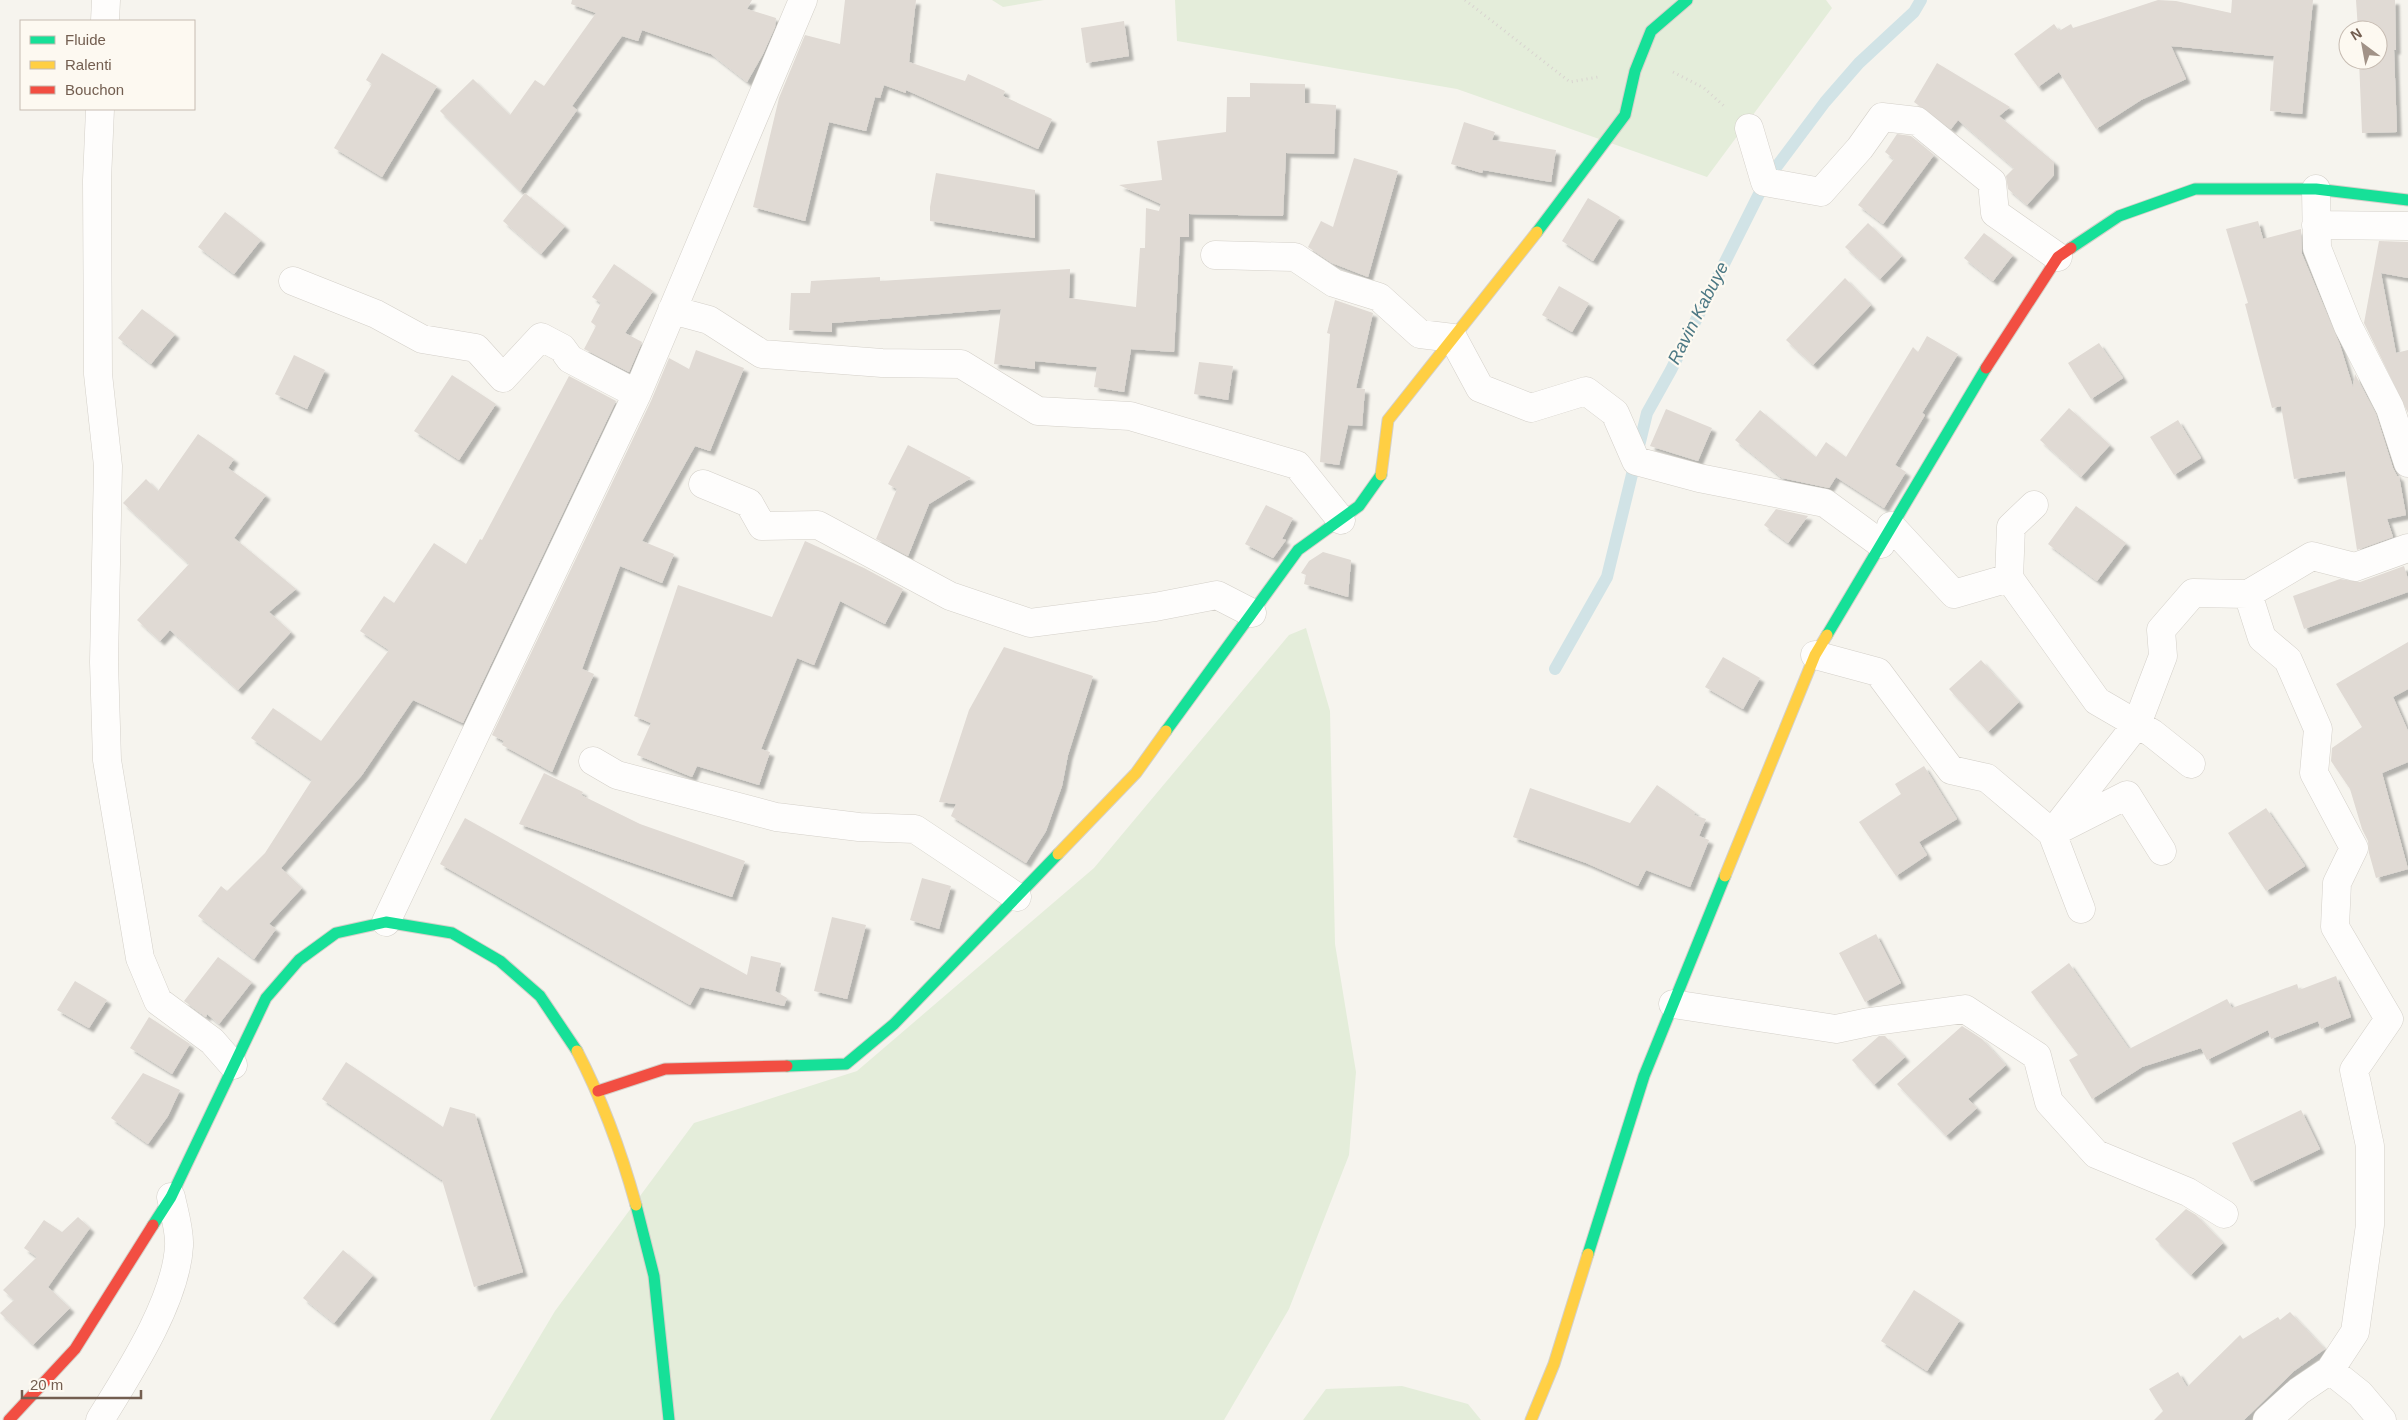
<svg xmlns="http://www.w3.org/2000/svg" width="2408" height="1420" viewBox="0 0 2408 1420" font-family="Arial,sans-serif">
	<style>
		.green { fill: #e4edda }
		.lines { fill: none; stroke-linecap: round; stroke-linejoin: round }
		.stream { stroke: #d1e3e6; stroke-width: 12 }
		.building { fill: #e0dad4; filter: url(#shadow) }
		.street-casing { stroke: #d4d0c9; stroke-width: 29 }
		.fast-casing { stroke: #d4d0c9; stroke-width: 13 }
		.slow-casing { stroke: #d4d0c9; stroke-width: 13 }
		.jam-casing { stroke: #d4d0c9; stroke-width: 13 }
		.path { stroke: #d9d4d0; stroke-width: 3; stroke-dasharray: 1 4; stroke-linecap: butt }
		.street { stroke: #fefdfc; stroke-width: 28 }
		.fast { stroke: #16e098; stroke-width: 11 }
		.slow { stroke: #ffcf43; stroke-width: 11 }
		.jam { stroke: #f24e42; stroke-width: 11 }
		.labels { text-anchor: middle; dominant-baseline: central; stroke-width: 4.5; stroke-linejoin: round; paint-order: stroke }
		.water-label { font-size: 18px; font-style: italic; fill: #4c7884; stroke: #fdf9f1 }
	</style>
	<defs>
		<filter id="shadow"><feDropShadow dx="4.5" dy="4.5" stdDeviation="1" flood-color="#0004"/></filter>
	</defs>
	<rect width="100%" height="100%" fill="#f6f4ee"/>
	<path class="green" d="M 992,0 L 1044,0 L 1003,7 Z
		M 1175,0 L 1826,0 L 1832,8 L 1707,177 L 1457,89 L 1177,41 Z
		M 1306,628 L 1330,711 L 1335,944 L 1356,1072 L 1349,1155 L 1289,1309 L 1224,1420 L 490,1420 L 555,1311 L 694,1123 L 857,1071 L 1094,868 L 1289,635 Z
		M 1402,1386 L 1468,1404 L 1481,1420 L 1303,1420 L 1326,1389 Z"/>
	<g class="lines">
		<path class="stream" d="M 1555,669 L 1607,577 L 1647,413 L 1671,370 L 1765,182 L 1825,102 L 1859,63 L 1914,12 L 1921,0"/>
	</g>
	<path class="building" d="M 572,0 L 752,0 L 747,9 L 776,18 L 775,27 L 763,54 L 747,82 L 711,54 L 642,30 L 638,41 L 622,36 L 572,106 L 577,110 L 520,191 L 440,111 L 473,79 L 510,115 L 535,80 L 544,86 L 596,13 L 571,4 Z
		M 845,0 L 916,0 L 909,62 L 965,81 L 968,74 L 1005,91 L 1003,96 L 1052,119 L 1038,149 L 906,90 L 906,93 L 884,85 L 880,98 L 875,97 L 866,131 L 829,122 L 805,221 L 753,207 L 779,98 L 805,35 L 840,44 Z
		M 2158,0 L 2176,1 L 2231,13 L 2232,0 L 2313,0 L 2302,114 L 2270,111 L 2274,56 L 2171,46 L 2186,79 L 2141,100 L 2096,129 L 2059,72 L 2038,87 L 2014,54 L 2054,24 L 2059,31 L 2071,24 L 2073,28 Z
		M 2356,0 L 2395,0 L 2396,50 L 2394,50 L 2397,132 L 2362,133 L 2359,60 L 2378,60 L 2378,30 L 2358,30 Z
		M 1124,21 L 1129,56 L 1086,63 L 1081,28 Z
		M 382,53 L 437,86 L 382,177 L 334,148 L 372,84 L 366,80 Z
		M 1937,63 L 2010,107 L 1999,116 L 2054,162 L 2054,175 L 2027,205 L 2008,189 L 2006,176 L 2014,168 L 1958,120 L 1951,129 L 1914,102 Z
		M 1250,83 L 1305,84 L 1305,103 L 1336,105 L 1334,154 L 1286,153 L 1283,216 L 1189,214 L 1189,237 L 1180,237 L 1174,352 L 1131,349 L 1124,392 L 1094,387 L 1097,367 L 1035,361 L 1035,369 L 994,364 L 1001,309 L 832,323 L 832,332 L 789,330 L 791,293 L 810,293 L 811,281 L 880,277 L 880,281 L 1070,269 L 1069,298 L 1136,307 L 1140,248 L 1145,248 L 1146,208 L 1159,211 L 1161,204 L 1119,185 L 1162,180 L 1157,141 L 1226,132 L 1227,97 L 1250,97 Z
		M 1464,122 L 1495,132 L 1492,140 L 1556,150 L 1551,182 L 1483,170 L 1482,173 L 1451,164 Z
		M 1897,134 L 1911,136 L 1934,155 L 1883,224 L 1858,205 L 1894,159 L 1885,152 Z
		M 1354,158 L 1398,171 L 1368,277 L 1332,263 L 1308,247 L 1321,221 L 1333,227 Z
		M 936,173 L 1035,190 L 1035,238 L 930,221 L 930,207 Z
		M 525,193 L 565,226 L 541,254 L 503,221 Z
		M 1588,198 L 1620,217 L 1593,261 L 1562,241 Z
		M 225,212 L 261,240 L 234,274 L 198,247 Z
		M 2258,221 L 2263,239 L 2301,229 L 2302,254 L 2340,345 L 2353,387 L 2355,374 L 2376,414 L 2393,468 L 2397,476 L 2399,476 L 2406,515 L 2387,519 L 2393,537 L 2357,550 L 2345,471 L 2294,479 L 2281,406 L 2272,408 L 2245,304 L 2248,303 L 2226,229 Z
		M 1868,223 L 1902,256 L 1880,279 L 1845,247 Z
		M 1984,233 L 2013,255 L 1993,281 L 1964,258 Z
		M 2379,241 L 2408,242 L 2408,278 L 2381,273 L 2396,353 L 2408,350 L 2408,413 L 2364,323 Z
		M 614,264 L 653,291 L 625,333 L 642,342 L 629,372 L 584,349 L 596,326 L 591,322 L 601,303 L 592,297 Z
		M 1845,278 L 1871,305 L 1813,365 L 1786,340 Z
		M 1559,286 L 1589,303 L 1572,332 L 1542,315 Z
		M 1335,300 L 1373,313 L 1356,388 L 1365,389 L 1362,426 L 1348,425 L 1339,465 L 1320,462 L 1330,334 L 1327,333 Z
		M 142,309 L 175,334 L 151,364 L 118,338 Z
		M 1927,336 L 1958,354 L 1922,413 L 1925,415 L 1895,465 L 1906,472 L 1884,508 L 1836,477 L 1829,488 L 1782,478 L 1735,440 L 1760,410 L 1816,457 L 1826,442 L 1846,457 L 1913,347 L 1918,352 Z
		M 2099,343 L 2123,378 L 2091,399 L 2068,363 Z
		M 696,350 L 744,368 L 710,451 L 695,446 L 642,541 L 674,554 L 662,583 L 620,566 L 582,669 L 594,674 L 552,772 L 502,745 L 504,741 L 492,735 L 651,401 L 669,358 L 689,369 Z
		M 294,355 L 325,370 L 307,409 L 275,394 Z
		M 1199,362 L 1233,366 L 1228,400 L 1194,394 Z
		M 452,375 L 496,404 L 459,460 L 414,431 Z
		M 569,376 L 616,401 L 463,723 L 413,700 L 362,775 L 281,868 L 302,888 L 269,924 L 276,929 L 254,959 L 198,916 L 221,886 L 227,891 L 265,853 L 312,780 L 251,738 L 273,708 L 321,741 L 389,650 L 360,631 L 384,596 L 394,603 L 434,543 L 466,564 L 480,539 L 482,540 Z
		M 2069,408 L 2110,445 L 2081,477 L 2040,440 Z
		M 1666,409 L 1712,428 L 1698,461 L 1650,446 Z
		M 2178,420 L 2201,458 L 2174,475 L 2150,437 Z
		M 198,434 L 234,459 L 228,468 L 266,495 L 234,538 L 296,589 L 269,612 L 291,632 L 238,690 L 170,630 L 160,641 L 137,620 L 189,564 L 123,503 L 146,479 L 158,491 Z
		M 908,445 L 971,478 L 929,504 L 908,556 L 876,539 L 897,489 L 888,484 Z
		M 1266,505 L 1293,518 L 1282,539 L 1286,540 L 1273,558 L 1245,544 Z
		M 2076,506 L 2126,543 L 2097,581 L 2048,544 Z
		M 1776,509 L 1808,516 L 1788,543 L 1764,525 Z
		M 805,541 L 864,568 L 903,589 L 885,624 L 840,601 L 814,665 L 797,658 L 761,749 L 770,752 L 759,785 L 697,766 L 692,777 L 637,755 L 651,723 L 634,716 L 678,585 L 772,617 Z
		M 1323,552 L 1351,560 L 1348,597 L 1304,584 L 1306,575 L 1301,573 L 1309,561 Z
		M 2404,566 L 2408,579 L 2408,592 L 2304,629 L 2293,596 L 2340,579 L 2360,582 Z
		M 2408,642 L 2408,689 L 2393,697 L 2408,731 L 2408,762 L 2382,773 L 2408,869 L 2376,878 L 2369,853 L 2368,841 L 2362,829 L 2350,789 L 2331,761 L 2332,748 L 2362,727 L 2336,684 Z
		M 1004,647 L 1093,676 L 1068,755 L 1062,786 L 1046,831 L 1026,863 L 951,816 L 956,804 L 939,802 L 969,710 Z
		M 1723,657 L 1760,678 L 1743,709 L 1705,687 Z
		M 1981,660 L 2019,702 L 1988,732 L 1949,689 Z
		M 1924,766 L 1957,819 L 1919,842 L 1927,855 L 1896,876 L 1859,822 L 1901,794 L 1895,784 Z
		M 544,773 L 583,792 L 581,795 L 640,824 L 745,861 L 732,897 L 519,824 Z
		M 1657,785 L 1695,812 L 1694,815 L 1706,819 L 1699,836 L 1709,840 L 1690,887 L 1646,870 L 1638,886 L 1586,863 L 1513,837 L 1530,788 L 1630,823 Z
		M 2266,808 L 2305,866 L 2266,891 L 2228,833 Z
		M 465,818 L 747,975 L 751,956 L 781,963 L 775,991 L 787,998 L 784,1006 L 700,987 L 690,1005 L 440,864 Z
		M 922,878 L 951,886 L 939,929 L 910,920 Z
		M 832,917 L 866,925 L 847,999 L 814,991 Z
		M 1876,934 L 1901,983 L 1865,1002 L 1839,953 Z
		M 218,957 L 252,982 L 219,1024 L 207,1014 L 206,1017 L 184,1001 Z
		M 2069,963 L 2129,1049 L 2227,999 L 2232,1008 L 2297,984 L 2299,990 L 2336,976 L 2351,1017 L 2321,1029 L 2318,1021 L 2271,1039 L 2268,1030 L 2207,1060 L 2201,1048 L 2142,1067 L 2092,1099 L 2069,1060 L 2078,1055 L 2031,992 Z
		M 75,981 L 107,1000 L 89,1028 L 57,1010 Z
		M 149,1017 L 190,1044 L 172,1074 L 130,1048 Z
		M 1962,1026 L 1982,1039 L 2006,1065 L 1968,1099 L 1977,1108 L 1946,1136 L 1897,1084 Z
		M 1879,1036 L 1885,1036 L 1905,1057 L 1874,1085 L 1852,1060 Z
		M 346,1062 L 443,1127 L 450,1107 L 475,1114 L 523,1272 L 474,1287 L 442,1180 L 322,1099 Z
		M 143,1073 L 180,1090 L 168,1116 L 148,1144 L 111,1118 Z
		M 2301,1110 L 2320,1149 L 2251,1182 L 2232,1143 Z
		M 2186,1209 L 2196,1215 L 2223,1243 L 2191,1275 L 2155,1239 Z
		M 78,1217 L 90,1228 L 48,1287 L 70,1308 L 33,1345 L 0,1313 L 14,1300 L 3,1290 L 37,1257 L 24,1248 L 44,1220 L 62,1232 Z
		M 343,1250 L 373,1275 L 334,1323 L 303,1298 Z
		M 1914,1290 L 1960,1320 L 1927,1371 L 1881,1341 Z
		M 2290,1312 L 2325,1349 L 2294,1371 L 2244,1420 L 2154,1420 L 2163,1411 L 2149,1389 L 2178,1372 L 2187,1387 L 2240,1335 L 2243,1339 L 2278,1317 L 2280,1320 Z"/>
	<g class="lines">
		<defs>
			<path id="street" d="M 105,21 L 106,0
				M 100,109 L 97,180 L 98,374 L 108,466 L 104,662 L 107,760 L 140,958 L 158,1001 L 212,1041 L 233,1065
				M 1749,128 L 1765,182 L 1821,192 L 1860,148 L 1882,117 L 1917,121 L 1992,182 L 1995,213 L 2058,257
				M 2316,189 L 2317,248 L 2348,326 L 2390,408 L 2408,463
				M 2316,225 L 2408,226
				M 1215,255 L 1295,257 L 1334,283 L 1379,297 L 1420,334 L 1453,338 L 1480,388 L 1531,408 L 1586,391 L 1615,413 L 1636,461 L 1699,478 L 1825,503 L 1881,544
				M 293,281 L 376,314 L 422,339 L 476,348 L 503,378 L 541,337 L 562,348 L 570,359 L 637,394
				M 672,310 L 709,320 L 762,354 L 882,363 L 961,364 L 1038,411 L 1130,416 L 1297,465 L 1341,520
				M 703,484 L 749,503 L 762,526 L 818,525 L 950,596 L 1030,623 L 1155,607 L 1217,595 L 1252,613
				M 1891,526 L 1954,594 L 2009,578 L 2097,701 L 2152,733 L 2191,764
				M 2009,578 L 2011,527 L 2034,505
				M 2248,594 L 2262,638 L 2288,660 L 2318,729 L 2314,773 L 2354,848 L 2337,883 L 2335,927 L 2389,1019 L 2354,1070 L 2370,1146 L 2370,1225 L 2355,1332 L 2330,1370 L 2299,1391 L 2267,1420
				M 1815,655 L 1878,672 L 1951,770 L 1987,778 L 2052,833 L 2127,795 L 2162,851
				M 593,761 L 617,775 L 776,817 L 859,827 L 915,829 L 1017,897
				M 2081,909 L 2052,833 L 2137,724 L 2163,656 L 2161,630 L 2193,593 L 2248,594 L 2312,556 L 2355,567 L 2408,548
				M 386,922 L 637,394 L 803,0
				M 1673,1004 L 1836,1029 L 1869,1022 L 1965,1009 L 2037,1056 L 2049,1102 L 2096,1154 L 2188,1192 L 2224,1214
				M 2330,1370 L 2360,1394 L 2382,1420
				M 100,1420 C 129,1373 176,1301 179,1246 C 180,1231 174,1212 171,1197"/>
			<path id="fast" d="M 1537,232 L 1625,115 L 1635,71 L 1651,31 L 1687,0
				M 2071,248 L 2119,216 L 2195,189 L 2316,189 L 2408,200
				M 1827,635 L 1986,368
				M 1166,731 L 1298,550 L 1359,506 L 1381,475
				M 787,1066 L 846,1064 L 894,1024 L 1058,854
				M 636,1205 L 654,1276 L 669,1420
				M 153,1225 L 171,1197 L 266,998 L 299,960 L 336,933 L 386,922 L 452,933 L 500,961 L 540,996 L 577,1051
				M 1588,1254 L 1644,1076 L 1725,876"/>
			<path id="slow" d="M 1381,475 L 1388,420 L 1537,232
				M 1058,854 L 1136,773 L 1166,731
				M 1725,876 L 1815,655 L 1827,635
				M 577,1051 C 603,1101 621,1151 636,1205
				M 1531,1420 L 1554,1364 L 1588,1254"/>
			<path id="jam" d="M 1986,368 L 2058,257 L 2071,248
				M 598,1091 L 665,1069 L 787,1066
				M 9,1420 L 75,1349 L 153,1225"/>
		</defs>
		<use href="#street" class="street-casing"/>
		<use href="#fast" class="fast-casing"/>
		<use href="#slow" class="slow-casing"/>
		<use href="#jam" class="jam-casing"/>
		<path class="path" d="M 1465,0 L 1570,82 L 1598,77
			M 1673,72 L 1704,88 L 1724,106"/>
		<use href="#street" class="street"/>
		<use href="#fast" class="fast"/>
		<use href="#slow" class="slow"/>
		<use href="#jam" class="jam"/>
	</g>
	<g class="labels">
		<g class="water-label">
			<text transform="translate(1698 313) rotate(-63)">Ravin Kabuye</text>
		</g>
	</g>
	<rect x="20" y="20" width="175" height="90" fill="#fdf9f1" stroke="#c6bbb1"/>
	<rect x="30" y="36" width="25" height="8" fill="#16e098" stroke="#c6bbb1"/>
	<text x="65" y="45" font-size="15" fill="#735e50">Fluide</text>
	<rect x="30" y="61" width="25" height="8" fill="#ffcf43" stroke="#c6bbb1"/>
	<text x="65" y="70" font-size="15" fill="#735e50">Ralenti</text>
	<rect x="30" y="86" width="25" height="8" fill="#f24e42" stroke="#c6bbb1"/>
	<text x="65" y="95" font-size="15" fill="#735e50">Bouchon</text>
	<g transform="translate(2363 45) rotate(328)"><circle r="24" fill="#fdf9f1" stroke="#c6bbb1"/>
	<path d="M0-4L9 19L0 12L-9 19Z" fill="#a19287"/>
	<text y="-8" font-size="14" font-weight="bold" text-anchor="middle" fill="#735e50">N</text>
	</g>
	<path d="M22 1390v8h119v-8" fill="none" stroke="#735e50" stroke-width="2.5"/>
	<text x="30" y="1390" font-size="15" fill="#735e50" stroke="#fdf9f1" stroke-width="4" paint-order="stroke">20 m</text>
</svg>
